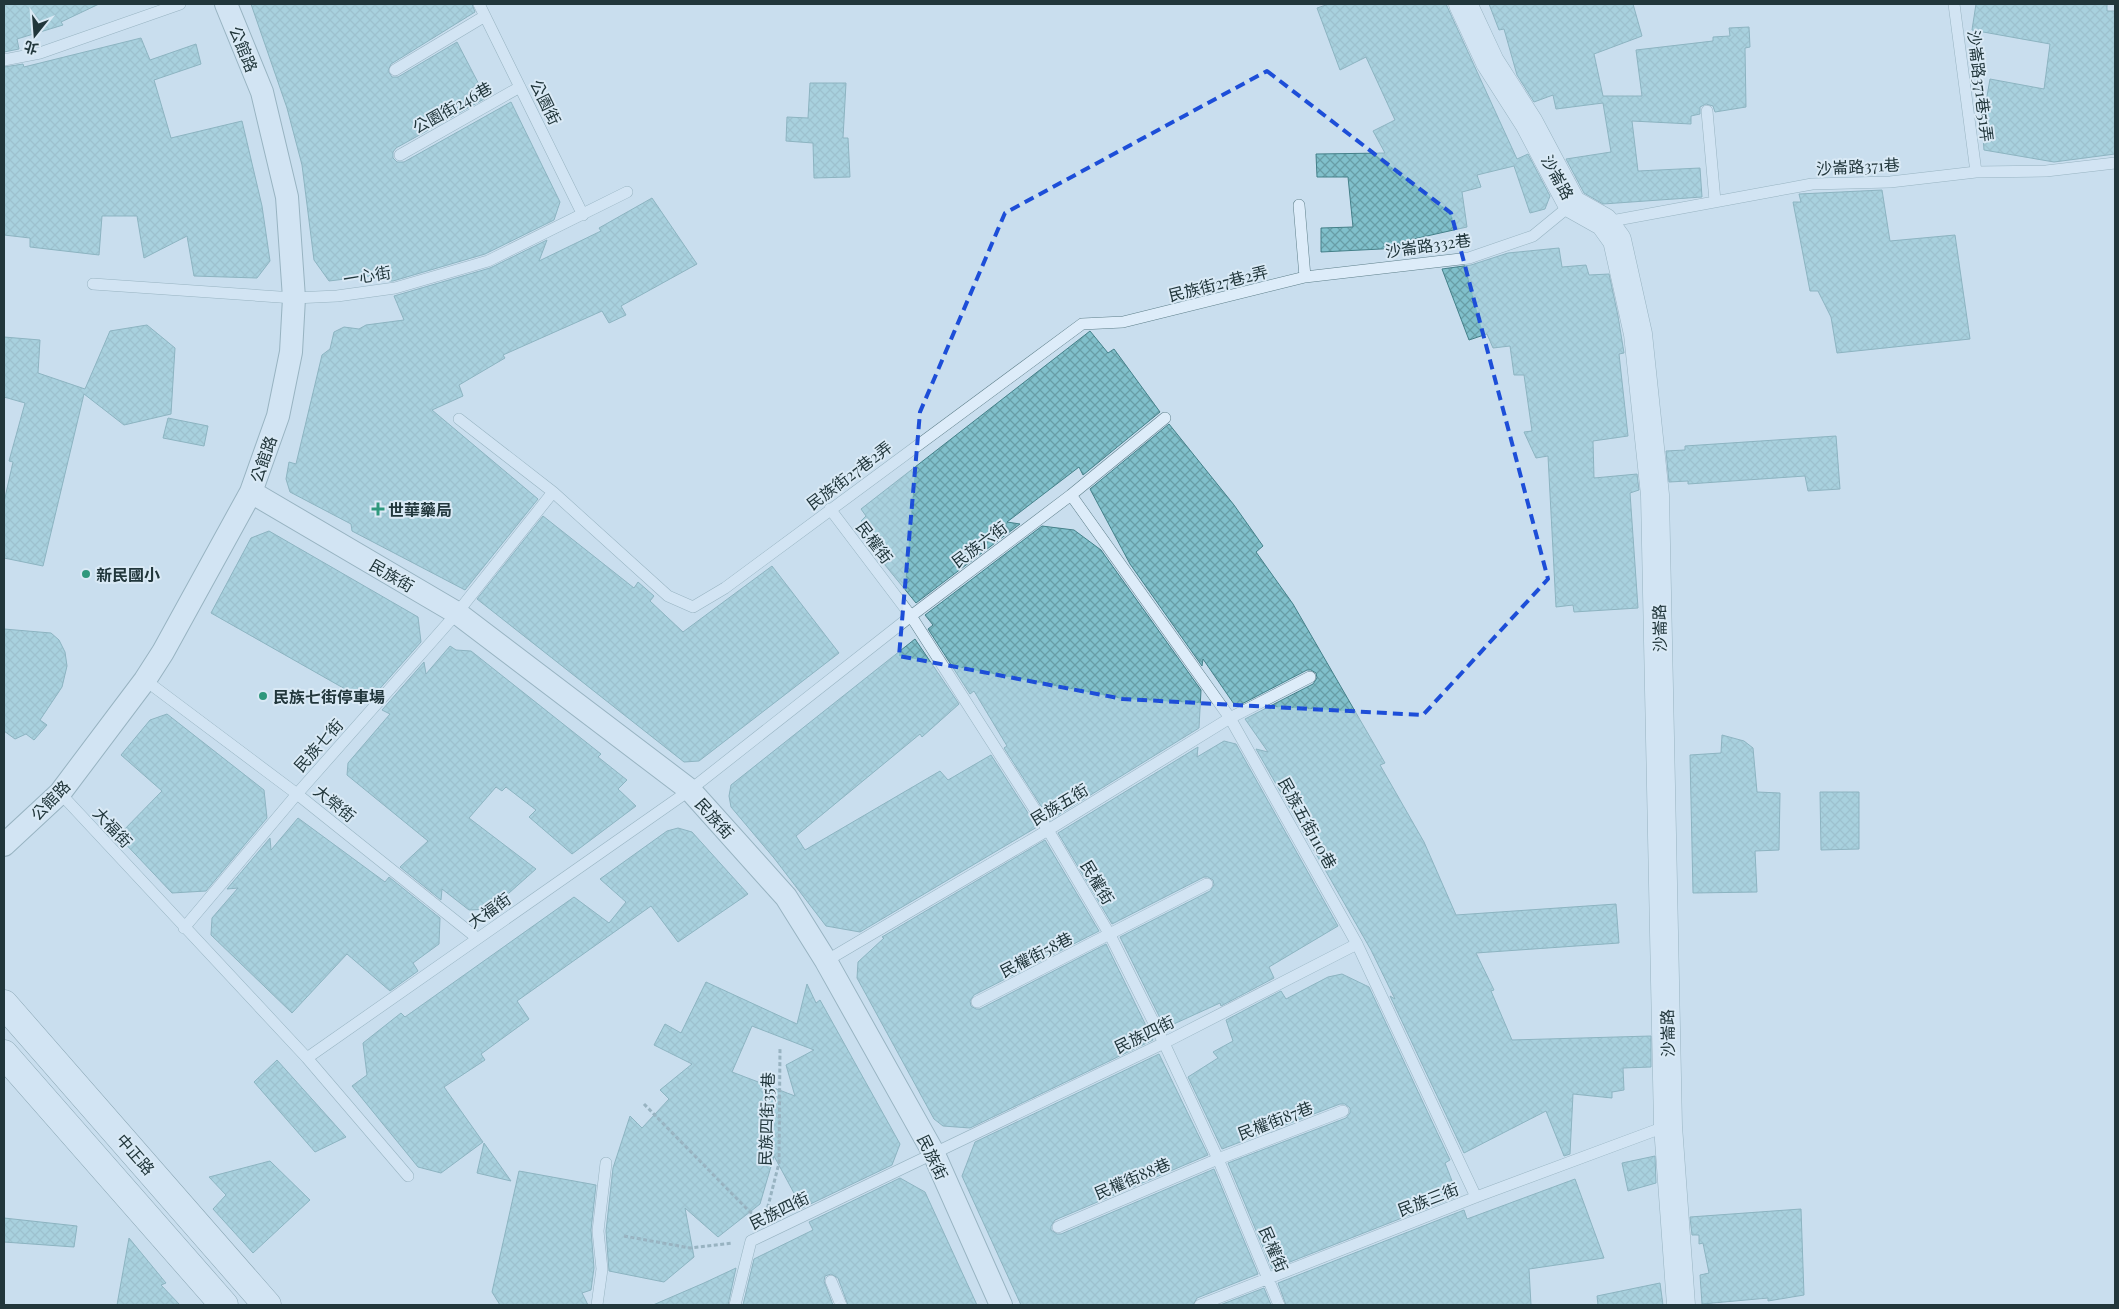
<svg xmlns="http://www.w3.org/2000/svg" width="2119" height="1309" viewBox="0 0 2119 1309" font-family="'Playfair Display','Noto Sans TC',serif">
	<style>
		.building { fill: url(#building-cross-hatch); stroke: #448089; fill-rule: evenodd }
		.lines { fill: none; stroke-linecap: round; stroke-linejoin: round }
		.service-casing { stroke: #5e7f8a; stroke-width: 12 }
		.minor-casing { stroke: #5e7f8a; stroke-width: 24 }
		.tertiary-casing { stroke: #5e7f8a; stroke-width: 29 }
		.secondary-casing { stroke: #41626d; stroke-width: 29 }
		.path { stroke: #5e7f8a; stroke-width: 3; stroke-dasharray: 4 2.5; stroke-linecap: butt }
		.service { stroke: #ddecf9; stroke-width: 11 }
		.minor { stroke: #ddecf9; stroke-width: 22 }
		.tertiary { stroke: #ddecf9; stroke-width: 28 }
		.secondary { stroke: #ddecf9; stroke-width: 28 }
		.marked { fill: none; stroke: #1d4ed8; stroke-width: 4; stroke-dasharray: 10 6; stroke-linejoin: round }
		.poi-dot { fill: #2f987c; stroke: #d9e9f5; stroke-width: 2 }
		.labels { text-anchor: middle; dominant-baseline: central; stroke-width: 4; stroke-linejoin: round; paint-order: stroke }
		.street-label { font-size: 16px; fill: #21363b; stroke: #d9e9f5 }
		.poi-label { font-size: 16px; font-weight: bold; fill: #21363b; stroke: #d9e9f5; text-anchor: start }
	</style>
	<defs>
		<pattern id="building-cross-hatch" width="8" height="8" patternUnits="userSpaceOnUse" patternTransform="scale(1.25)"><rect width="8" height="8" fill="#80c0cb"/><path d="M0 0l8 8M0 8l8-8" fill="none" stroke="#689da6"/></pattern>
	</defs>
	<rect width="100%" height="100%" fill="#c9deee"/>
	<path class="building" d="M 4,4 L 99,4 L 61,22 L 63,25 L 17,39 L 19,49 L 4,52 Z
		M 251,4 L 472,4 L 475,12 L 391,64 L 388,71 L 392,77 L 398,77 L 457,42 L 486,98 L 396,148 L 393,152 L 393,158 L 397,162 L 404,162 L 511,102 L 560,202 L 554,220 L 485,254 L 393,281 L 389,281 L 386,274 L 329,281 L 314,260 L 302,165 L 287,108 Z
		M 1329,4 L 1446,4 L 1517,159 L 1528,154 L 1550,196 L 1545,209 L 1530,213 L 1514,166 L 1477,175 L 1481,187 L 1462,192 L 1467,227 L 1400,242 L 1401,248 L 1321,252 L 1321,228 L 1353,227 L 1348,177 L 1317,177 L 1316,154 L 1385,153 L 1373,131 L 1395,120 L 1366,57 L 1340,70 L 1317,8 Z
		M 1489,4 L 1633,4 L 1642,36 L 1594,54 L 1603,96 L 1642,96 L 1636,50 L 1713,41 L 1713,37 L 1730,36 L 1729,28 L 1749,27 L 1750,47 L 1745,48 L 1746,107 L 1715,112 L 1713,106 L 1706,104 L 1700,107 L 1700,114 L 1691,116 L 1691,124 L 1632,121 L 1638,171 L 1700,168 L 1702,197 L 1603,204 L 1584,193 L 1566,159 L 1611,152 L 1603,103 L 1556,109 L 1553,95 L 1534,102 L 1517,75 L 1504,29 L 1499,30 Z
		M 1976,4 L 2107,4 L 2107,11 L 2115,11 L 2115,154 L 2054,162 L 1984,150 L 1982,125 L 1990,79 L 2044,89 L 2050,44 L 1972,30 Z
		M 141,38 L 150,60 L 196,44 L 201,64 L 154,80 L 171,138 L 242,121 L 262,206 L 270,261 L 257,278 L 194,276 L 187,236 L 144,258 L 137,216 L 102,216 L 99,255 L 30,247 L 30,238 L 4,235 L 4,67 L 23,64 L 24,67 Z
		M 810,83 L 846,83 L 843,138 L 848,138 L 850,177 L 814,178 L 813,143 L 786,141 L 787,117 L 808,118 Z
		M 1882,190 L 1890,241 L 1955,235 L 1970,339 L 1837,353 L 1831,317 L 1818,291 L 1810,291 L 1793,202 L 1801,202 L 1799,194 Z
		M 652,198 L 697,264 L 621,306 L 626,315 L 609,323 L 602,311 L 503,355 L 505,358 L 459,385 L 463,396 L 432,410 L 538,499 L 465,590 L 352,531 L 351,524 L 290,492 L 286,479 L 289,462 L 296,464 L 322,355 L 330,349 L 334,332 L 344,327 L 359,329 L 366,325 L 404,320 L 394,296 L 490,268 L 547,240 L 539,261 L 601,231 L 599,228 Z
		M 1559,248 L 1562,267 L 1586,265 L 1589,275 L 1609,274 L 1618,316 L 1624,353 L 1619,354 L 1628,436 L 1593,441 L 1594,478 L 1637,474 L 1639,490 L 1630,493 L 1638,608 L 1574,612 L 1573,605 L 1556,607 L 1548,456 L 1536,458 L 1524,432 L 1532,431 L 1524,375 L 1514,375 L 1510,346 L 1493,348 L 1487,334 L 1469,340 L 1442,269 L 1471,265 L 1508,253 Z
		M 147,325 L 175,348 L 171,414 L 124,425 L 84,394 L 43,566 L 4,558 L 4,502 L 13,462 L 9,461 L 25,403 L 4,397 L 4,337 L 40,340 L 38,373 L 85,389 L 110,331 Z
		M 1090,331 L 1108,353 L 1114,349 L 1160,412 L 1083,475 L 1079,467 L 1007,522 L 1020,524 L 916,603 L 867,543 L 874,537 L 861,521 L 866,516 L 861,509 Z
		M 168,418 L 208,426 L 204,446 L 163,438 Z
		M 1169,424 L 1234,505 L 1263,546 L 1256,552 L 1293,604 L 1385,763 L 1380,765 L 1424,842 L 1456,915 L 1616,904 L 1619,943 L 1476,953 L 1494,990 L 1491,991 L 1512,1040 L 1651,1036 L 1651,1067 L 1623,1068 L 1624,1090 L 1612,1092 L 1612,1098 L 1573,1094 L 1570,1154 L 1564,1156 L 1546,1111 L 1464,1153 L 1390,996 L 1395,999 L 1371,950 L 1256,749 L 1268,752 L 1245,719 L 1313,684 L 1317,678 L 1316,673 L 1311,670 L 1307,670 L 1236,707 L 1203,659 L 1202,666 L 1130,564 L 1090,489 Z
		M 1836,436 L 1840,489 L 1808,491 L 1805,476 L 1688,484 L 1688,481 L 1669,482 L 1666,451 L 1685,450 L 1685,446 Z
		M 543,516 L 634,588 L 638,582 L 654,596 L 650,601 L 683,632 L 772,566 L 839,653 L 699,761 L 684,762 L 477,599 Z
		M 1042,526 L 1074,530 L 1101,550 L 1201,690 L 1199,728 L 1050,820 L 1004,748 L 1007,746 L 974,691 L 970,694 L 928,629 L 933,625 L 925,615 Z
		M 269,531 L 418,617 L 421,642 L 368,702 L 211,613 L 251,538 Z
		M 4,629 L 51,633 L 59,640 L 65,652 L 67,666 L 62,687 L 40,720 L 47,725 L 34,740 L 26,734 L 15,739 L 4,731 Z
		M 915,639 L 959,704 L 922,737 L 920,734 L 796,836 L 805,850 L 940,771 L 948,780 L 991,755 L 1037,827 L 860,932 L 826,926 L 774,858 L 731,807 L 729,796 L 731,785 Z
		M 450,646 L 456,650 L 471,651 L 601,754 L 598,757 L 627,780 L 618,789 L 636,806 L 572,854 L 529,817 L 536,810 L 506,787 L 502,791 L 496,787 L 469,818 L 536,869 L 491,909 L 469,910 L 442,889 L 441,900 L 400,867 L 428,841 L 347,775 L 348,763 L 390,714 L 382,710 L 424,662 L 426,674 Z
		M 167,714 L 264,790 L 267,818 L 206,891 L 172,893 L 118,836 L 162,791 L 121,755 L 150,720 Z
		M 1722,735 L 1744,741 L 1753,748 L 1757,792 L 1780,793 L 1779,850 L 1755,851 L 1757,892 L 1693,893 L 1690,755 L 1721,753 Z
		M 1224,741 L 1236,744 L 1338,926 L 1269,967 L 1274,978 L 1221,1006 L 1220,1003 L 1165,1028 L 1120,937 L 1210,891 L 1214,885 L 1213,880 L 1208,877 L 1204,877 L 1112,924 L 1058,833 L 1198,747 L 1197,757 Z
		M 1820,792 L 1859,792 L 1859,849 L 1821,850 Z
		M 298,818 L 385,882 L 389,877 L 440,918 L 439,944 L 413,963 L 418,971 L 390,991 L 347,954 L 292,1013 L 211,935 L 212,918 L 238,888 L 227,889 L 270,838 L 271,850 Z
		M 678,828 L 692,832 L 748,894 L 678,942 L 651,906 L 517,1001 L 529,1019 L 481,1054 L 485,1060 L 444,1087 L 483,1142 L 441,1173 L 418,1167 L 352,1086 L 367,1075 L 363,1043 L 401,1013 L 405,1017 L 574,897 L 609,923 L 626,902 L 600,879 L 667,831 Z
		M 1045,840 L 1099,931 L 974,995 L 970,1001 L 971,1006 L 976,1009 L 980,1009 L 1106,944 L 1153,1040 L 970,1128 L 943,1126 L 934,1119 L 857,978 L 858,962 L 884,938 L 882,937 Z
		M 1342,974 L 1369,987 L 1450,1160 L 1445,1163 L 1458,1196 L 1272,1269 L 1228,1163 L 1346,1118 L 1350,1113 L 1350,1108 L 1345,1104 L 1340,1104 L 1222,1149 L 1188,1077 L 1218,1058 L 1213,1052 L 1233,1041 L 1226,1020 L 1281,991 L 1286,999 L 1328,977 Z
		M 706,982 L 797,1024 L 807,984 L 816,1003 L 820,1000 L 900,1144 L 892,1165 L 802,1208 L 774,1156 L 760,1204 L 718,1237 L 685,1208 L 694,1257 L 664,1282 L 609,1271 L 606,1231 L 613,1168 L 630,1116 L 642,1128 L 669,1099 L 660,1090 L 692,1064 L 654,1045 L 665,1024 L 681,1033 ZM 752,1026 L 814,1050 L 786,1065 L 795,1096 L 732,1072 Z
		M 1159,1054 L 1208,1155 L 1055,1220 L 1051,1226 L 1051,1230 L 1057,1234 L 1061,1234 L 1214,1169 L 1258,1274 L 1197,1298 L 1193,1305 L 1021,1305 L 962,1176 L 975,1142 Z
		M 277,1060 L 346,1137 L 315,1152 L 254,1082 Z
		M 484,1143 L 511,1181 L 477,1173 Z
		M 1655,1156 L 1656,1183 L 1628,1191 L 1622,1163 Z
		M 270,1161 L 310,1200 L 253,1253 L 213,1209 L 226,1195 L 209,1177 Z
		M 519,1171 L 596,1185 L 591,1230 L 594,1268 L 591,1290 L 582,1293 L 588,1305 L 500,1305 L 492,1292 Z
		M 900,1178 L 925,1192 L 977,1305 L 848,1305 L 838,1278 L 831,1274 L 825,1276 L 824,1281 L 833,1305 L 743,1305 L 754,1259 L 813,1230 L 809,1222 Z
		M 1575,1179 L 1604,1258 L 1529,1269 L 1531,1305 L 1286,1305 L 1278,1283 L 1464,1210 L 1467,1219 Z
		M 1801,1209 L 1804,1295 L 1768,1301 L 1768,1298 L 1702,1304 L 1700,1275 L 1709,1273 L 1703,1243 L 1699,1244 L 1699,1235 L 1692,1235 L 1690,1217 Z
		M 4,1218 L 77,1226 L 74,1247 L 4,1242 Z
		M 129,1238 L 166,1283 L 161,1285 L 180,1305 L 117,1305 Z
		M 736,1268 L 728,1305 L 653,1305 L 704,1283 Z
		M 1660,1283 L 1663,1305 L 1598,1305 L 1597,1296 Z
		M 1264,1288 L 1271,1305 L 1220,1305 Z"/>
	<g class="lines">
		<defs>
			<path id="service" d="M 479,4 L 583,215
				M 1954,4 L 1976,172
				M 4,60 L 40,53 L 180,4
				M 395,70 L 485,16
				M 1707,111 L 1715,201
				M 400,155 L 520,87
				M 1299,205 L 1305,277
				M 1606,222 L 1812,184 L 1890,182 L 1976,172 L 2046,171 L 2115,163
				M 93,284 L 294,298 L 337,296 L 395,288 L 488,261 L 627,192
				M 459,419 L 553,492 L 668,596 L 693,607 L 725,588 L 1082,324 L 1123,322 L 1305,277 L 1469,258 L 1533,236 L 1572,204
				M 1071,495 L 1165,418
				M 830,509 L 911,616 L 1048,830 L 1110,935 L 1164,1043 L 1218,1159 L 1279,1305
				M 145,680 L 297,794 L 477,938
				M 60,793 L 307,1058 L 408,1176
				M 184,928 L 297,794 L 457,613 L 553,492
				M 826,961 L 1048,830 L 1230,718 L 1310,677
				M 977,1002 L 1207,884
				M 307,1058 L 690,790 L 911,616 L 1071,495 L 1230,718 L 1357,944
				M 1058,1227 L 1218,1159 L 1343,1111
				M 831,1281 L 841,1305
				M 597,1305 L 602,1269 L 598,1231 L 606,1163
				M 735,1305 L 751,1241 L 1164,1043 L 1357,944 L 1476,1197
				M 1200,1305 L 1476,1197 L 1667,1126"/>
			<path id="minor" d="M 251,492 L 457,613 L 690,790 L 786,897 L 826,961 L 933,1152 L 1001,1305
				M 4,845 L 60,793 L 145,680 L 163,652 L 251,492 L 278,416 L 291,352 L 294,298 L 287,197 L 262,92 L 226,4"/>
			<path id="tertiary" d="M 1463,4 L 1490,62 L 1529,123 L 1572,204 L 1604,222 L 1617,240 L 1638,334 L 1655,495 L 1668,1126 L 1681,1305"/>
			<path id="secondary" d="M 4,1004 L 267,1305
				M 4,1054 L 224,1305"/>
		</defs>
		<use href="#service" class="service-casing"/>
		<use href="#minor" class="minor-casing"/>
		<use href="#tertiary" class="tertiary-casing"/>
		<use href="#secondary" class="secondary-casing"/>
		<path class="path" d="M 644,1104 L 750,1212 L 760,1216
			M 766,1214 L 779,1163 L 780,1049
			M 624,1236 L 690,1248 L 732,1243"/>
		<use href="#service" class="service"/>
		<use href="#minor" class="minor"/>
		<use href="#tertiary" class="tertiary"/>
		<use href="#secondary" class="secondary"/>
	</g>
	<path d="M0 0H2119V1309H0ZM 1267,71 L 1451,213 L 1548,579 L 1423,715 L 1123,699 L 899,656 L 920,412 L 1005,213 Z" fill="#c9deee" fill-opacity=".55" fill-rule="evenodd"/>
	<path class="marked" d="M 1267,71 L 1451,213 L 1548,579 L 1423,715 L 1123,699 L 899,656 L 920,412 L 1005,213 Z"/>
	<g class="poi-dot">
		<path d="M375.5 501.5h5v5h5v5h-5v5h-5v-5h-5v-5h5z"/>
		<circle cx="86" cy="574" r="5"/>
		<circle cx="263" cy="696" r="5"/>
	</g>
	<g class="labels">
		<g class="street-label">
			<text transform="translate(244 49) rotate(68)">公館路</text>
			<text transform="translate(1981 86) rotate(83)">沙崙路371巷51弄</text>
			<text transform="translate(546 102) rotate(64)">公園街</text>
			<text transform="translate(452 107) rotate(-29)">公園街246巷</text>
			<text transform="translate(1858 166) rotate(-3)">沙崙路371巷</text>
			<text transform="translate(1558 177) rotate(61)">沙崙路</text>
			<text transform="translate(1428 245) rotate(-8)">沙崙路332巷</text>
			<text transform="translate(367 275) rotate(-9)">一心街</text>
			<text transform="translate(1218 283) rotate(-14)">民族街27巷2弄</text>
			<text transform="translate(263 459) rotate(-71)">公館路</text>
			<text transform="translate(849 475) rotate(-37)">民族街27巷2弄</text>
			<text transform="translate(875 542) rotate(53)">民權街</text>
			<text transform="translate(979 544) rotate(-37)">民族六街</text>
			<text transform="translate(392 575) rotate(30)">民族街</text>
			<text transform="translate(1659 628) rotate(-91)">沙崙路</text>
			<text transform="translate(318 745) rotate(-48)">民族七街</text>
			<text transform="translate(50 800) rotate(-46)">公館路</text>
			<text transform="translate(335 803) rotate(39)">大榮街</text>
			<text transform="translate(1059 804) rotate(-31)">民族五街</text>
			<text transform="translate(715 818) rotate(48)">民族街</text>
			<text transform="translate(1308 823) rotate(61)">民族五街110巷</text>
			<text transform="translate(113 827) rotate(47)">大福街</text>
			<text transform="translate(1098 882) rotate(59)">民權街</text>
			<text transform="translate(489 910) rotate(-35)">大福街</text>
			<text transform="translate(1036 954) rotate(-27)">民權街58巷</text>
			<text transform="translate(1667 1033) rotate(-91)">沙崙路</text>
			<text transform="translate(1144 1034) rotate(-26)">民族四街</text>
			<text transform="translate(766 1119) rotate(-88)">民族四街35巷</text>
			<text transform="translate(1275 1120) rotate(-21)">民權街87巷</text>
			<text transform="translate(136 1154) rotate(49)">中正路</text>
			<text transform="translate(933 1157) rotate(64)">民族街</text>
			<text transform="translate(1132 1178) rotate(-23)">民權街88巷</text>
			<text transform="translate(1428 1199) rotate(-21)">民族三街</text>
			<text transform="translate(779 1210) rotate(-26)">民族四街</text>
			<text transform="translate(1274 1249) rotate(67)">民權街</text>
		</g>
		<g class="poi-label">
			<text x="388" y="509">世華藥局</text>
			<text x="96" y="574">新民國小</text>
			<text x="273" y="696">民族七街停車場</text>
		</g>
	</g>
	<rect width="2119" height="1309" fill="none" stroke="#21363b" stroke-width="10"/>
	<g transform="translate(35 35) rotate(197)" stroke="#d9e9f5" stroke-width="4" paint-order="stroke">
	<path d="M0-4L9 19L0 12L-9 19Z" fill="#21363b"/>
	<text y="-8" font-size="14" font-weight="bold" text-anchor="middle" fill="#21363b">北</text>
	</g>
</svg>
